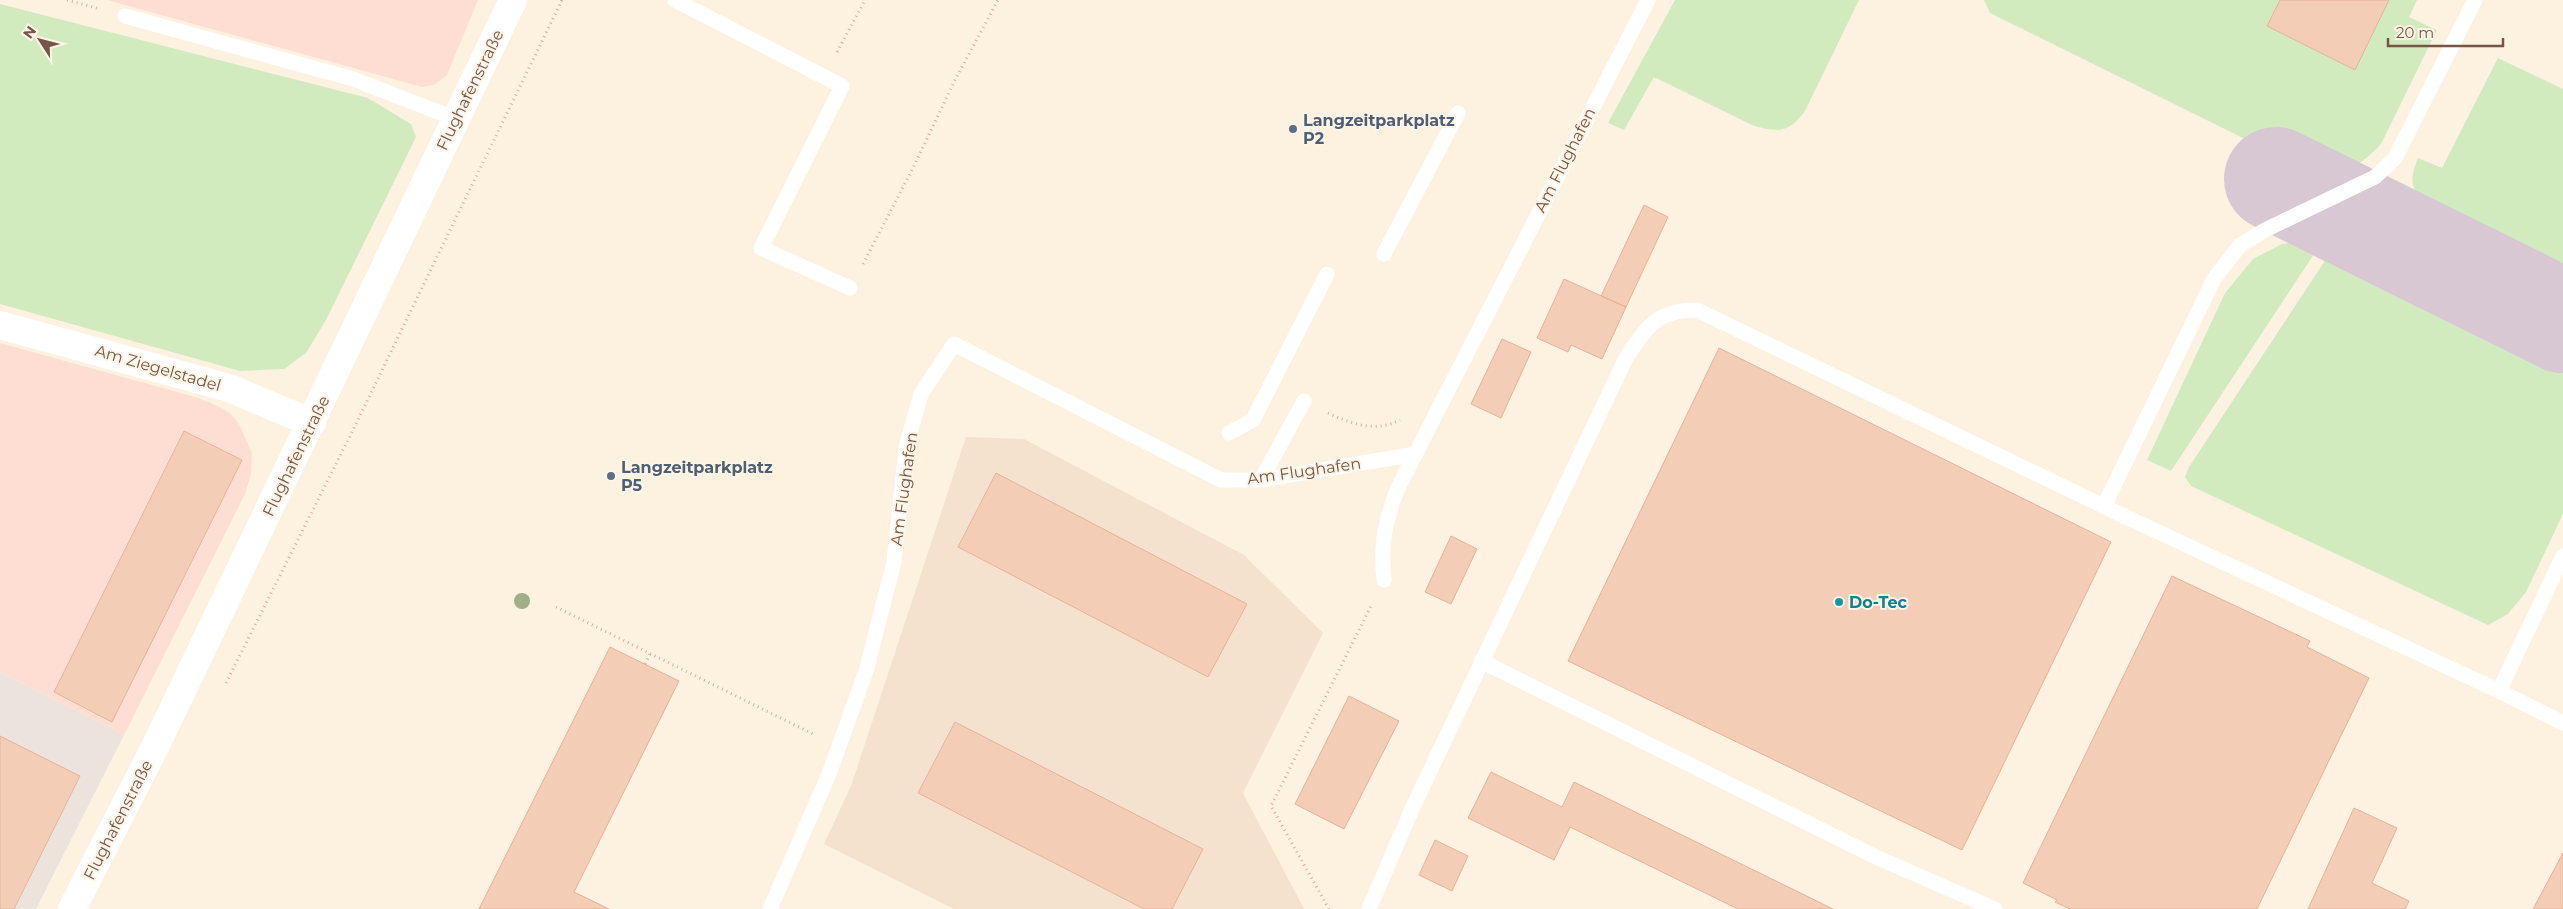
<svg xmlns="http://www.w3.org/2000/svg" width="2563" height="909" viewBox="0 0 2563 909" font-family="Montserrat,sans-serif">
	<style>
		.residential { fill: #f5e2ce }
		.commercial { fill: #feded2 }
		.industrial { fill: #ebe3dc }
		.green { fill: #d2ebbe }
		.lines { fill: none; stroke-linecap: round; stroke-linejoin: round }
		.taxiway { stroke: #d8c8d3; stroke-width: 104 }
		.building { fill: #f4cdb6; stroke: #e7b296 }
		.path { stroke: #d8b099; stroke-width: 3; stroke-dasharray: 1 4; stroke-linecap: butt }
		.service { stroke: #fff; stroke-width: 15 }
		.minor { stroke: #fff; stroke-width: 28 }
		.tree { fill: #9fb087 }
		.service-dot { fill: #5c6f8a; stroke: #fff5e7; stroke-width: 2 }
		.culture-dot { fill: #0f9aa8; stroke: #fff5e7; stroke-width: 2 }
		.labels { text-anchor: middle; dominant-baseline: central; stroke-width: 4; stroke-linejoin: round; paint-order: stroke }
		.street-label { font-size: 16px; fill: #755546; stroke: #fff5e7 }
		.service-label { font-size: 16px; font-weight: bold; fill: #4e5e75; stroke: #fff5e7; text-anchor: start }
		.culture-label { font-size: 16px; font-weight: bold; fill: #0d838f; stroke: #fff5e7; text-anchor: start }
	</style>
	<rect width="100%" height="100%" fill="#fdf1e0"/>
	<path class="residential" d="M 966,437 L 1024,439 L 1244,555 L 1323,633 L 1243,793 L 1304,909 L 954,909 L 824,844 L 851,786 Z"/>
	<path class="commercial" d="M 107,0 L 478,0 L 447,75 L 434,85 L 422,87 Z
		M 0,343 L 195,397 L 218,406 L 231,414 L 239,424 L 252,453 L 251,474 L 245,494 L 124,735 L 0,672 Z"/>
	<path class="industrial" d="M 0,672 L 124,735 L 36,909 L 0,909 Z"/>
	<path class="green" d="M 1675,0 L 1859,0 L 1806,109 C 1791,133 1777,133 1752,125 L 1654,77 L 1624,130 L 1608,123 Z
		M 1984,0 L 2417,0 L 2409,17 L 2437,30 L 2381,144 C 2364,163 2348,171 2324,178 L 1990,13 Z
		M 0,4 L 368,98 L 411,124 L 416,137 L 326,320 L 306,353 L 284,369 L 240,371 L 0,304 Z
		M 2498,58 L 2563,89 L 2563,275 L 2430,211 C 2413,190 2407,185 2418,158 L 2442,168 Z
		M 2314,239 L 2322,242 L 2171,471 L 2147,460 L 2225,293 L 2253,259 L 2282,244 Z
		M 2338,250 L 2563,358 L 2563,514 L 2526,592 L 2508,614 L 2488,625 L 2191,486 L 2185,477 L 2189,467 L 2330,253 Z"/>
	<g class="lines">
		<path class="taxiway" d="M 2276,179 L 2563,321"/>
	</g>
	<path class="building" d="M 2280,0 L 2389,0 L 2355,70 L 2267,26 Z
		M 1644,205 L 1668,217 L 1626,307 L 1601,296 Z
		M 1564,279 L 1626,307 L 1602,359 L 1571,345 L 1568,352 L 1537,338 Z
		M 1502,339 L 1531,352 L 1501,418 L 1471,404 Z
		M 1719,348 L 2111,542 L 1962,850 L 1568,661 Z
		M 184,431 L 242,460 L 112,722 L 54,692 Z
		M 996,473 L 1247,604 L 1208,677 L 958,547 Z
		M 1451,536 L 1477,549 L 1451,604 L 1425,592 Z
		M 2172,576 L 2310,641 L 2307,647 L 2369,678 L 2257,909 L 2070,909 L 2055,902 L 2057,900 L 2023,883 Z
		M 610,647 L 679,681 L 574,892 L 609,909 L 479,909 Z
		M 1349,696 L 1399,721 L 1344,829 L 1295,804 Z
		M 955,722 L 1203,849 L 1172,909 L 1144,909 L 918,793 Z
		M 0,736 L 80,776 L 14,909 L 0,909 Z
		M 1491,772 L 1562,807 L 1574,782 L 1833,909 L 1738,909 L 1570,827 L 1554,860 L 1468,818 Z
		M 2354,808 L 2397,828 L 2372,883 L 2409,901 L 2405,909 L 2308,909 Z
		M 1435,840 L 1468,856 L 1452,891 L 1419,875 Z
		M 2563,853 L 2563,909 L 2533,909 Z"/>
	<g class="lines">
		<path class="path" d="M 67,0 L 100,9
			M 837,52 L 865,0
			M 863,264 L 913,168 L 955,80 L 998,0
			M 1328,413 C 1351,424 1376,433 1400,420
			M 556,607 L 813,734
			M 645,664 L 650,654
			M 226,683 L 349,438 L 562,0
			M 1329,909 L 1271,806 L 1372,604"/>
		<path class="service" d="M 675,0 L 842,86 L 761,248 L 850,288
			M 125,16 L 353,79 L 456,119
			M 1384,254 L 1458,113
			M 1229,433 L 1253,420 L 1327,274
			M 1261,480 L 1304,401
			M 2104,506 L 2214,279 L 2240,245 L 2265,230 L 2375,177 L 2395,158 L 2475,0
			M 1384,580 C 1380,545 1385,523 1397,490 L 1648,0
			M 1481,661 L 1876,857 L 1995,909
			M 2499,691 L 2563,556
			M 770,909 L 829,774 L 866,671 L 894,562 L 906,447 L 921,394 L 954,344 L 1221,480 L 1261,480 L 1416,454
			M 1369,909 L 1412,809 L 1626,358 C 1647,327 1656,310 1697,310 L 2124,516 L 2499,691 L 2563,723"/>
		<path class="minor" d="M 0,325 L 229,388 L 312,423
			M 72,909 L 155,747 L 513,0"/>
	</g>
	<circle class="tree" cx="522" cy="601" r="8"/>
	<g class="service-dot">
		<circle cx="1293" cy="129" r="5"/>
		<circle cx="611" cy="476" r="5"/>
	</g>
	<circle class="culture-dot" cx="1839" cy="602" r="5"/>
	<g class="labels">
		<g class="street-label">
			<text transform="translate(470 90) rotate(-64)">Flughafenstraße</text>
			<text transform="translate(1565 160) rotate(-63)">Am Flughafen</text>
			<text transform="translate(158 368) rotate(16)">Am Ziegelstadel</text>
			<text transform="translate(296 456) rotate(-64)">Flughafenstraße</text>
			<text transform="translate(1304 471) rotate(-8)">Am Flughafen</text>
			<text transform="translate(904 489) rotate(-82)">Am Flughafen</text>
			<text transform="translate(118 820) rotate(-63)">Flughafenstraße</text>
		</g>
		<g class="service-label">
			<text x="1303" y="120">Langzeitparkplatz<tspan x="1303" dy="18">P2</tspan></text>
			<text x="621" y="467">Langzeitparkplatz<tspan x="621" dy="18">P5</tspan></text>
		</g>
		<g class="culture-label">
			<text x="1849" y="602">Do-Tec</text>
		</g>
	</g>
	<g transform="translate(40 40) rotate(306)" stroke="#fff5e7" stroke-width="4" paint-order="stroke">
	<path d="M0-4L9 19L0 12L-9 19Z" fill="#755546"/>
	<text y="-8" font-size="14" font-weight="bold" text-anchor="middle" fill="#755546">N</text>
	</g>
	<path d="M2388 38v8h115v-8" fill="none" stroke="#755546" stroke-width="2.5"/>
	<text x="2396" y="38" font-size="15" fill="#755546" stroke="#fff5e7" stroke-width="4" paint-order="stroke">20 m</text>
</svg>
